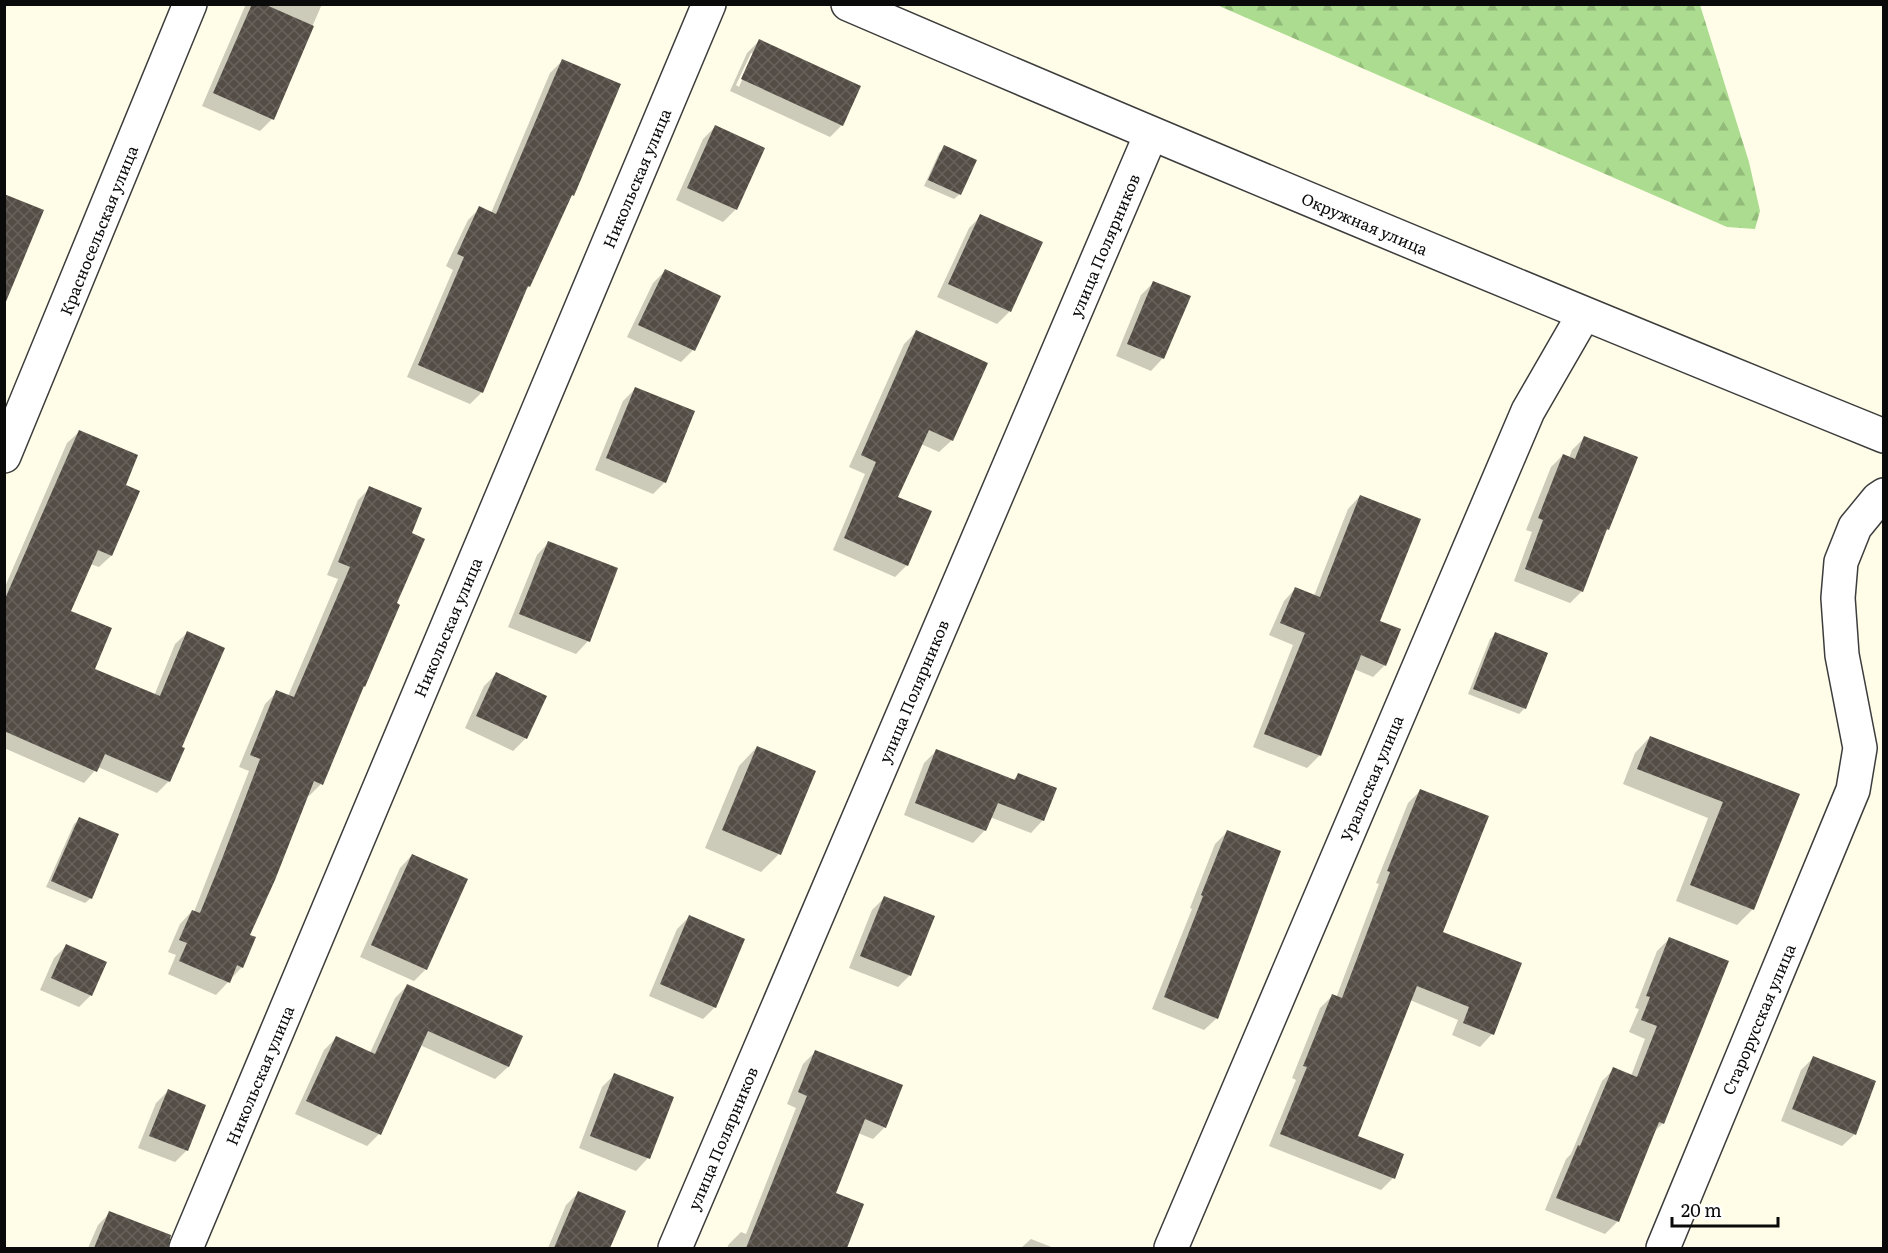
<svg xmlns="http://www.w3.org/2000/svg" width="1888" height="1253" viewBox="0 0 1888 1253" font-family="Literata,serif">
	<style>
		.forest { fill: url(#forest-firs) }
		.shadow { fill: #0003; fill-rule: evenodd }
		.building { fill: url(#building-cross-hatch) }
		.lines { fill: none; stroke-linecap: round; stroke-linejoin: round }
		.minor-casing { stroke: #3d3d3d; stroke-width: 36 }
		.minor { stroke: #fff; stroke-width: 33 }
		.labels { text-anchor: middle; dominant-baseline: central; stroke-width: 6; stroke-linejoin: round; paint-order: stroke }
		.street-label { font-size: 16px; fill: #0a0a0a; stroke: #fff }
	</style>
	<defs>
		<pattern id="forest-firs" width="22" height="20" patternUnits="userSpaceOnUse" patternTransform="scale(1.5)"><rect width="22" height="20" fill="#abdc8f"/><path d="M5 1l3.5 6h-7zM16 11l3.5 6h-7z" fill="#92bb7a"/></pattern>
		<pattern id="building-cross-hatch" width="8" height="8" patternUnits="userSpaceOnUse" patternTransform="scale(1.5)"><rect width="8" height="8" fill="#544d46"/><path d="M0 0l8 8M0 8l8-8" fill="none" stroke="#68625c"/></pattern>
	</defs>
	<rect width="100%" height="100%" fill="#fffde8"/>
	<path class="forest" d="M 1217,5 L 1700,5 L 1749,162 L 1760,211 L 1755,229 L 1727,227 Z"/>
	<path class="shadow" d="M 246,4 L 322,4 L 272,119 L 260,131 L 202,106 Z
		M 759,41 L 842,125 L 830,137 L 730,91 L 747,53 ZM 751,53 L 754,53 L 739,87 L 736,85 Z
		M 562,61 L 572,195 L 569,199 L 529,286 L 525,291 L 482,392 L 470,404 L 407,377 L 453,270 L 446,266 L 468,220 L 480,208 L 491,213 L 550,73 Z
		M 715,127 L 763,149 L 735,210 L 723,222 L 676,200 L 703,139 Z
		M 945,147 L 960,194 L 954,199 L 924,186 L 939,153 Z
		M 981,216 L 1041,243 L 1009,312 L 997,324 L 937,297 L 969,228 Z
		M 665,271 L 693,350 L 681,362 L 627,337 L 653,283 Z
		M 1153,283 L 1163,358 L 1151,371 L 1116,356 L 1141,295 Z
		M 916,332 L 952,440 L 939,452 L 921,444 L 896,497 L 907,565 L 895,577 L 833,550 L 865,474 L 849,467 L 904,344 Z
		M 635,389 L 665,482 L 653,494 L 595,470 L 623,401 Z
		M 79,432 L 124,486 L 138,492 L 111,556 L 99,567 L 90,564 L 69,611 L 93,669 L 154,696 L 175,644 L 187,633 L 180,748 L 169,781 L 157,793 L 98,767 L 84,783 L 4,748 L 4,589 L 67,443 Z
		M 1584,438 L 1608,529 L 1605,532 L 1582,591 L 1570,603 L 1514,581 L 1532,532 L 1526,530 L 1551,467 L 1563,455 L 1569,458 L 1572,450 Z
		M 370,488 L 321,784 L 309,796 L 307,795 L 248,936 L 242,967 L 216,995 L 168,974 L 176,955 L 168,952 L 180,924 L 192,911 L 194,912 L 249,771 L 239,767 L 265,704 L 277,692 L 288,696 L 338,579 L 327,575 L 358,500 Z
		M 1360,496 L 1385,665 L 1373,677 L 1354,669 L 1320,755 L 1307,768 L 1253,747 L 1293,645 L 1269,635 L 1284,601 L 1296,588 L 1314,596 L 1348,509 Z
		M 549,542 L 617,569 L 588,641 L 576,654 L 508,627 L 537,555 Z
		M 1496,634 L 1525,708 L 1519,714 L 1468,694 L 1490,639 Z
		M 496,674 L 545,697 L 525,739 L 513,751 L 465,728 L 484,686 Z
		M 1650,737 L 1798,795 L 1753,909 L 1737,925 L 1676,901 L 1708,818 L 1623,784 L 1635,753 Z
		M 757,747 L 779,854 L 761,872 L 705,848 L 739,766 Z
		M 936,751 L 1012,781 L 1018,775 L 1043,820 L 1031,833 L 990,817 L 985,830 L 973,843 L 904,815 L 924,763 Z
		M 1420,791 L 1441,933 L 1520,964 L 1492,1034 L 1480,1047 L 1452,1035 L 1458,1020 L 1410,1000 L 1356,1137 L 1393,1178 L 1381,1190 L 1269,1146 L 1296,1080 L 1292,1078 L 1320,1008 L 1332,996 L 1336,998 L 1379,884 L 1376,883 L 1408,803 Z
		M 80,819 L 91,898 L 85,903 L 46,887 L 74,824 Z
		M 1227,832 L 1217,1018 L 1204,1030 L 1152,1009 L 1192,909 L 1190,908 L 1215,844 Z
		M 412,855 L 426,969 L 414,981 L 360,957 L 400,868 Z
		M 884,898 L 910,975 L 898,987 L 849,968 L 872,910 Z
		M 689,917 L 715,1007 L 703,1019 L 649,996 L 677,929 Z
		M 1669,939 L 1663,1123 L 1652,1134 L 1617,1222 L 1605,1234 L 1545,1210 L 1566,1159 L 1571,1154 L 1602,1081 L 1614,1069 L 1631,1076 L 1645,1039 L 1629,1032 L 1639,1009 L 1635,1008 L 1657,951 Z
		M 66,946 L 91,995 L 79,1007 L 40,990 L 54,958 Z
		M 407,986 L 521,1037 L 508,1067 L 495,1079 L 420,1045 L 379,1134 L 367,1146 L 295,1114 L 324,1050 L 336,1038 L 370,1053 L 395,998 Z
		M 815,1052 L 885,1127 L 873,1139 L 858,1133 L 799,1248 L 727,1248 L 729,1244 L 741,1232 L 746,1234 L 796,1108 L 787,1104 L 803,1064 Z
		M 1813,1058 L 1855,1134 L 1842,1146 L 1781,1121 L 1801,1070 Z
		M 614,1075 L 648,1158 L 636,1171 L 579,1148 L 602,1087 Z
		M 168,1091 L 187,1150 L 175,1162 L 138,1148 L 156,1103 Z
		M 578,1193 L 624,1212 L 609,1248 L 548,1248 L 566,1205 Z
		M 110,1213 L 152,1230 L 145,1248 L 88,1248 L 98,1225 Z
		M 1031,1239 L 1054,1248 L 1021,1248 Z"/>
	<path class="building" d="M 252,4 L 264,4 L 314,26 L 274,120 L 213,93 Z
		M 759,39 L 861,86 L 843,126 L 741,79 Z
		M 562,59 L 621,84 L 574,196 L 572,195 L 530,287 L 528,286 L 483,393 L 418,365 L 464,257 L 457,254 L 479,206 L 496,214 Z
		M 715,125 L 765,148 L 737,210 L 687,188 Z
		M 944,145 L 977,160 L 961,195 L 928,180 Z
		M 4,194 L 44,210 L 5,304 L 4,304 Z
		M 980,214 L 1043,242 L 1011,312 L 948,284 Z
		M 665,269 L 721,296 L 695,351 L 638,325 Z
		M 1153,281 L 1191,296 L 1164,359 L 1127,344 Z
		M 916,330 L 988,363 L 953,441 L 929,430 L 898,497 L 932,511 L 908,566 L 844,538 L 876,462 L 861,455 Z
		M 635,387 L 695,411 L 666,483 L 606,458 Z
		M 79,430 L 138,455 L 126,485 L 140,491 L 112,556 L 98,550 L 71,611 L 112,628 L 95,669 L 160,696 L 187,631 L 225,648 L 182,747 L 185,748 L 170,782 L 105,754 L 97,772 L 4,731 L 4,601 Z
		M 1584,436 L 1638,457 L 1609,530 L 1607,529 L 1583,592 L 1525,569 L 1543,520 L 1538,518 L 1563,454 L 1575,459 Z
		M 369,486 L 422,508 L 412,533 L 425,539 L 397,603 L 400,605 L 365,687 L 364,686 L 323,785 L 314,781 L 275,880 L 250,935 L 256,937 L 243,968 L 237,965 L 230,983 L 179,961 L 187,943 L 179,940 L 192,910 L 200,913 L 222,859 L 260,759 L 250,755 L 276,690 L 294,697 L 350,567 L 338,562 Z
		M 1360,495 L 1421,519 L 1380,621 L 1401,629 L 1386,666 L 1361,655 L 1321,756 L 1264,734 L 1305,633 L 1280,623 L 1295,587 L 1320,597 Z
		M 548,541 L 618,568 L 590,642 L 519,614 Z
		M 1495,632 L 1548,653 L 1526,709 L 1473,689 Z
		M 496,672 L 547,696 L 527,739 L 476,716 Z
		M 1650,736 L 1800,794 L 1754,910 L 1690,885 L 1723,802 L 1637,769 Z
		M 757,746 L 816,771 L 781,855 L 722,830 Z
		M 936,749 L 1015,780 L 1018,773 L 1057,788 L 1044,821 L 998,803 L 986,831 L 915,803 Z
		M 1420,789 L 1489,816 L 1443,932 L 1522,963 L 1494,1035 L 1463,1023 L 1469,1007 L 1417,986 L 1358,1136 L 1404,1154 L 1395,1179 L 1280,1134 L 1307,1067 L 1303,1066 L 1332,994 L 1342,998 L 1390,872 L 1387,871 Z
		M 79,817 L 119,834 L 92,899 L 51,881 Z
		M 1227,830 L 1281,851 L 1218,1019 L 1164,997 L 1203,896 L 1201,895 Z
		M 412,854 L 468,879 L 427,970 L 371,945 Z
		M 884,896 L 935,916 L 911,976 L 860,956 Z
		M 689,915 L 745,939 L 716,1008 L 660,984 Z
		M 1669,937 L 1729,961 L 1664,1124 L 1659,1122 L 1619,1222 L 1556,1198 L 1578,1145 L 1580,1146 L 1613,1067 L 1637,1077 L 1657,1026 L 1641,1020 L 1650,997 L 1646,996 Z
		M 66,944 L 107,962 L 92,996 L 51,978 Z
		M 407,984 L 523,1036 L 509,1067 L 428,1031 L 381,1135 L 306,1101 L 336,1036 L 375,1054 Z
		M 815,1050 L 903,1085 L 886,1128 L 865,1119 L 836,1193 L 864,1204 L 847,1248 L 746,1248 L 807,1096 L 798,1092 Z
		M 1813,1056 L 1876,1081 L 1856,1135 L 1792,1109 Z
		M 614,1073 L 674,1097 L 650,1159 L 590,1136 Z
		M 168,1089 L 206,1105 L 188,1151 L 149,1136 Z
		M 578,1191 L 626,1211 L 610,1248 L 554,1248 Z
		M 109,1211 L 171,1235 L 168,1248 L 94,1248 Z"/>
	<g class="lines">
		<defs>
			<path id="minor" d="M 848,4 C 1192,152 1537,295 1884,436
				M 4,456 L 190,4
				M 186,1248 L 709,4
				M 675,1248 L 1151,134
				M 1171,1248 L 1528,411 L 1584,314
				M 1663,1248 L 1853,790 L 1860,748 L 1842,655 L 1838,598 L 1841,562 L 1855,527 L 1878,499 L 1884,495"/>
		</defs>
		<use href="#minor" class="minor-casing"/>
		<use href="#minor" class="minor"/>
	</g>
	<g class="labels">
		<g class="street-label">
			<text transform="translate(636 178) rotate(-67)">Никольская улица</text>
			<text transform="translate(1365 223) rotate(23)">Окружная улица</text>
			<text transform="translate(98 230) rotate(-68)">Красносельская улица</text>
			<text transform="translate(1104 245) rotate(-67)">улица Полярников</text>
			<text transform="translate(447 627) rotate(-67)">Никольская улица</text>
			<text transform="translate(913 691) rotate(-67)">улица Полярников</text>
			<text transform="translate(1371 778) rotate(-67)">Уральская улица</text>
			<text transform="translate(1758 1019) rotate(-67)">Старорусская улица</text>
			<text transform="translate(259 1075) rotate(-67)">Никольская улица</text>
			<text transform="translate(722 1138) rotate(-67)">улица Полярников</text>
		</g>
	</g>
	<rect width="1888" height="1253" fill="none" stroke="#0a0a0a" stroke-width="12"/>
	<path d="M1672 1217v9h106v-9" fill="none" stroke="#0a0a0a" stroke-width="3"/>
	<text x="1681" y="1217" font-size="18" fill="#0a0a0a" stroke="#ffffff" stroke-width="4.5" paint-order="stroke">20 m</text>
</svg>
